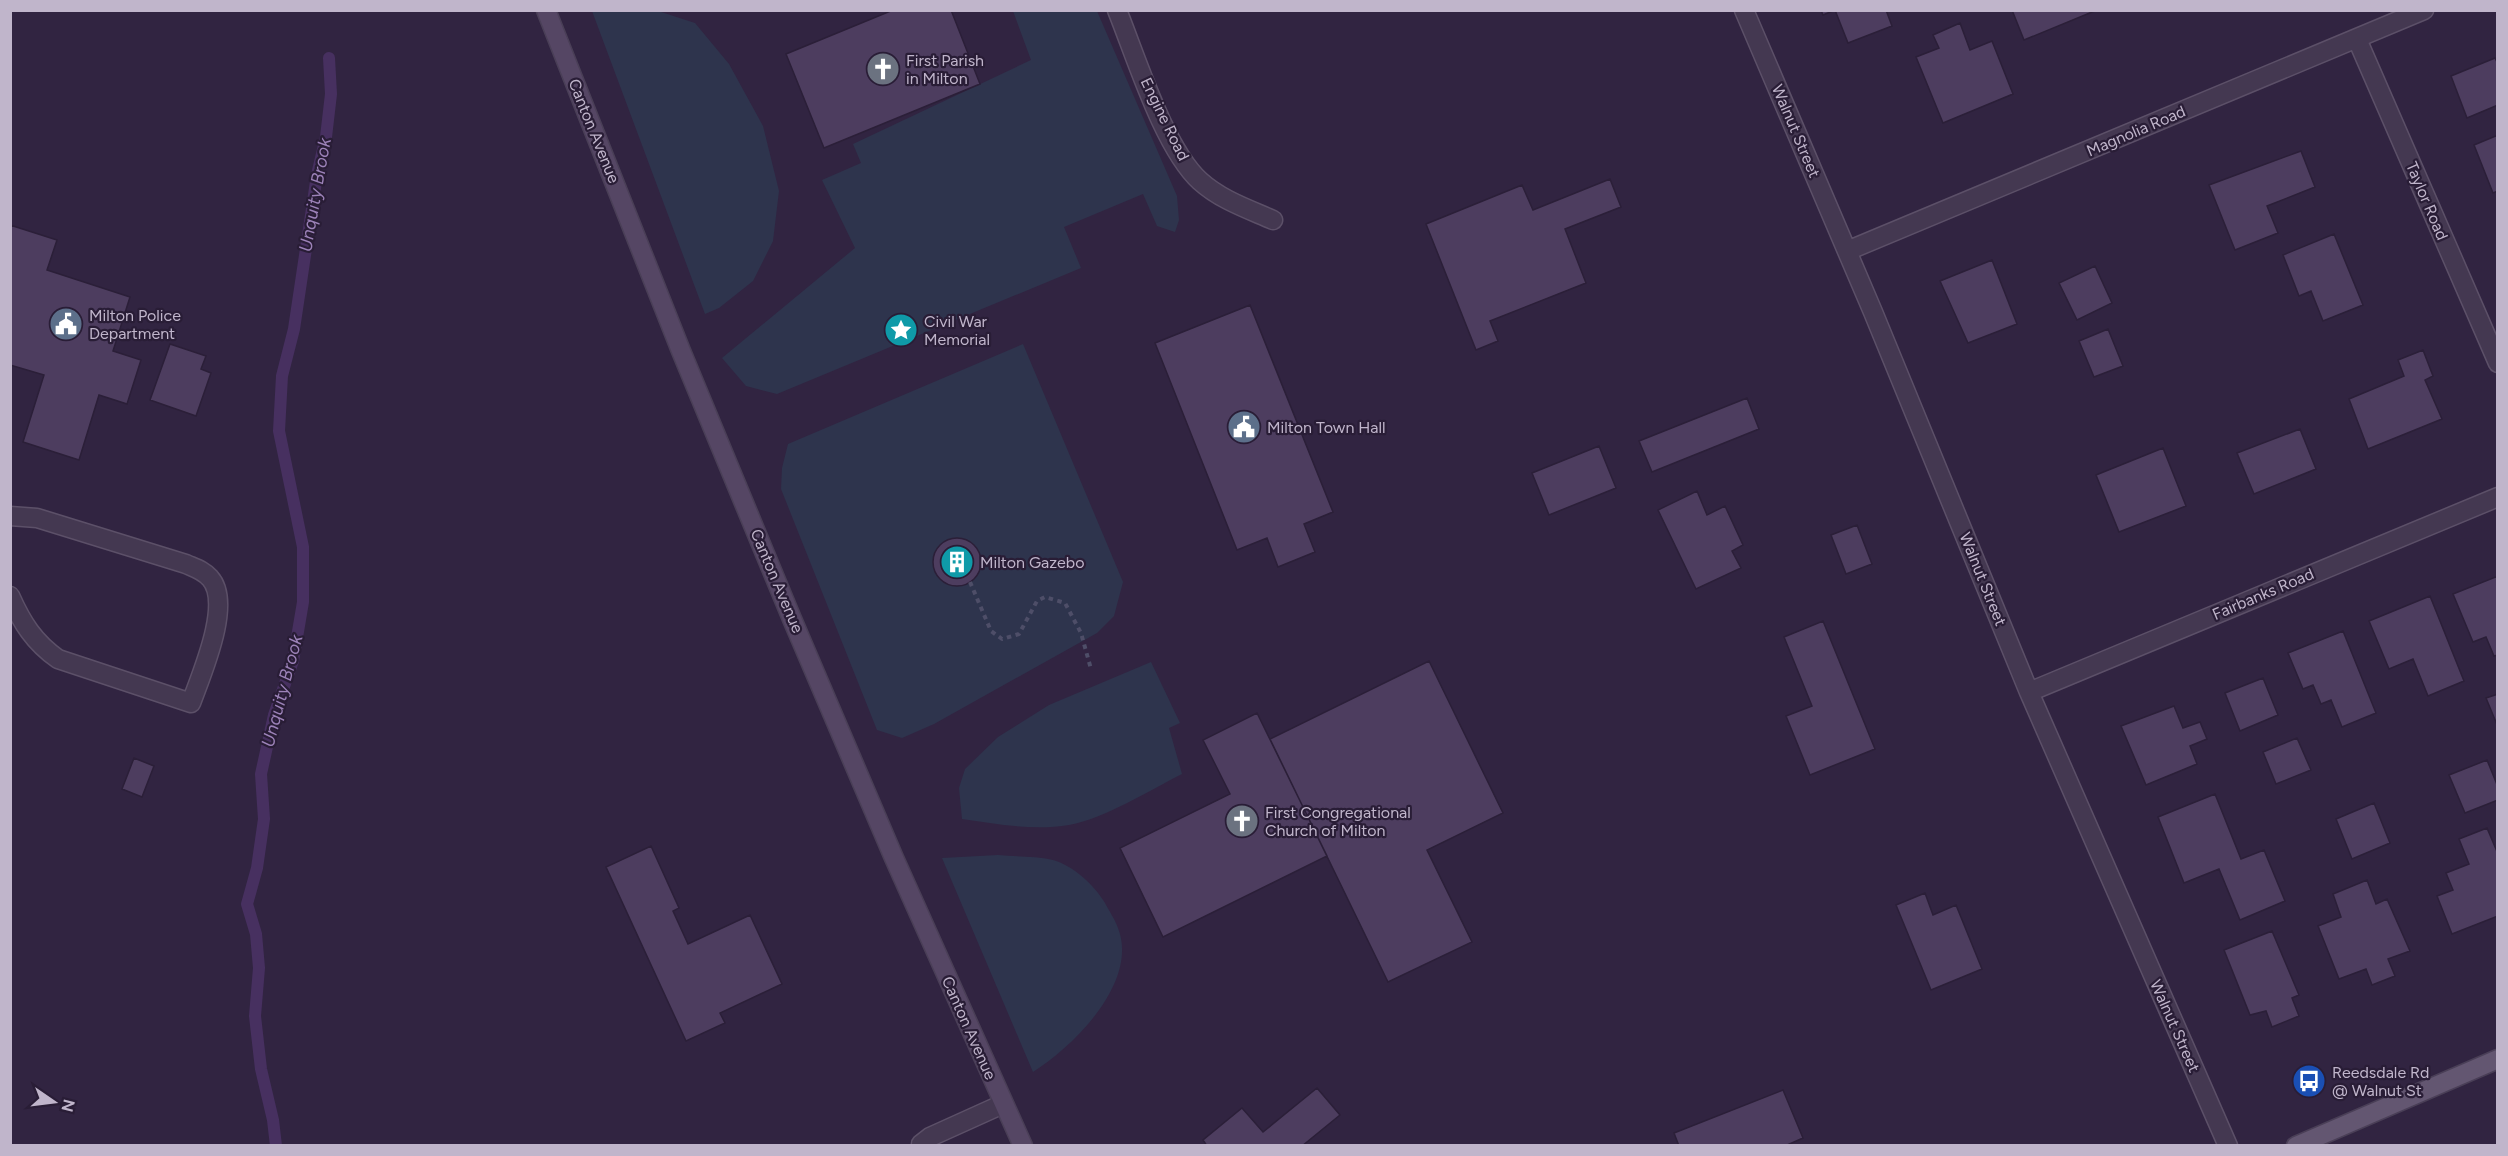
<svg xmlns="http://www.w3.org/2000/svg" width="2508" height="1156" viewBox="0 0 2508 1156" font-family="Figtree,sans-serif">
	<style>
		.green { fill: #2e344d }
		.lines { fill: none; stroke-linecap: round; stroke-linejoin: round }
		.stream { stroke: #473060; stroke-width: 12 }
		.building { fill: #4d3d5f; stroke: #2b1f38; stroke-width: 1.5 }
		.lane-casing { stroke: #5c5068; stroke-width: 21 }
		.street-casing { stroke: #5c5068; stroke-width: 21 }
		.secondary-casing { stroke: #4a3f57; stroke-width: 21 }
		.primary-casing { stroke: #4a3f57; stroke-width: 21 }
		.path { stroke: #4e4e68; stroke-width: 4; stroke-dasharray: 4.5 4.5; stroke-linecap: butt }
		.lane { stroke: #443851; stroke-width: 18 }
		.street { stroke: #443851; stroke-width: 18 }
		.secondary { stroke: #554664; stroke-width: 18 }
		.primary { stroke: #635671; stroke-width: 18 }
		.labels { text-anchor: middle; dominant-baseline: central; stroke-width: 4.5; stroke-linejoin: round; paint-order: stroke }
		.poi-label { font-size: 16px; fill: #c0b5cb; stroke: #291d36; text-anchor: start }
		.street-label { font-size: 16px; fill: #c0b5cb; stroke: #291d36 }
		.water-label { font-size: 18px; font-style: italic; fill: #9c82b8; stroke: #291d36 }
	</style>
	<rect width="100%" height="100%" fill="#312441"/>
	<path class="green" d="M 592,11 L 658,11 L 695,23 L 729,64 L 763,126 L 779,191 L 773,241 L 753,281 L 719,308 L 705,314 Z
		M 1013,11 L 1097,11 L 1177,196 L 1179,220 L 1175,232 L 1157,226 L 1143,194 L 1064,227 L 1081,268 L 777,394 L 746,386 L 722,358 L 855,248 L 822,180 L 861,163 L 853,144 L 1031,60 Z
		M 1023,344 L 1123,582 L 1114,616 L 1097,633 L 934,724 L 902,738 L 877,730 L 781,489 L 782,468 L 788,444 Z
		M 1151,662 L 1180,723 L 1169,728 L 1182,774 C 1148,791 1106,818 1069,825 C 1034,831 997,824 962,819 L 959,788 L 965,769 L 998,737 L 1049,705 Z
		M 998,855 C 1016,857 1036,856 1053,860 C 1074,866 1094,885 1105,903 C 1109,911 1115,919 1118,928 C 1139,982 1074,1046 1033,1072 L 942,858 Z"/>
	<g class="lines">
		<path class="stream" d="M 276,1146 L 273,1120 L 261,1069 L 255,1016 L 259,968 L 256,934 L 247,904 L 257,868 L 264,819 L 261,774 L 274,715 L 293,661 L 303,602 L 303,547 L 279,431 L 282,376 L 294,329 L 317,175 L 326,137 L 331,94 L 329,58"/>
	</g>
	<path class="building" d="M 893,10 L 951,10 L 980,84 L 824,148 L 786,54 Z
		M 1821,10 L 1835,10 L 1823,15 Z
		M 1835,10 L 1886,10 L 1892,26 L 1848,43 Z
		M 2012,10 L 2097,10 L 2024,40 Z
		M 1960,23 L 1970,50 L 1992,41 L 2013,94 L 1943,123 L 1916,57 L 1939,48 L 1933,35 Z
		M 2495,58 L 2498,64 L 2498,105 L 2467,118 L 2451,76 Z
		M 2498,135 L 2498,191 L 2493,193 L 2474,145 Z
		M 2301,151 L 2315,187 L 2267,206 L 2278,233 L 2235,250 L 2209,185 Z
		M 1610,179 L 1621,207 L 1565,229 L 1586,283 L 1490,321 L 1498,341 L 1476,350 L 1426,224 L 1522,185 L 1533,210 Z
		M 10,225 L 57,240 L 47,270 L 130,297 L 113,351 L 141,360 L 127,404 L 99,395 L 79,460 L 23,442 L 44,375 L 10,365 Z
		M 2334,234 L 2363,305 L 2323,321 L 2311,291 L 2299,296 L 2283,255 Z
		M 1992,260 L 2017,324 L 1968,343 L 1940,281 Z
		M 2095,266 L 2112,303 L 2077,320 L 2059,283 Z
		M 1250,305 L 1333,512 L 1304,524 L 1315,552 L 1278,567 L 1267,538 L 1237,550 L 1155,343 Z
		M 2108,329 L 2123,366 L 2094,377 L 2079,341 Z
		M 170,344 L 206,356 L 201,369 L 211,373 L 196,416 L 150,400 Z
		M 2423,350 L 2433,376 L 2425,380 L 2442,419 L 2368,449 L 2349,399 L 2404,376 L 2398,360 Z
		M 1747,398 L 1759,429 L 1652,472 L 1639,441 Z
		M 2300,429 L 2316,469 L 2254,494 L 2237,453 Z
		M 1599,446 L 1616,488 L 1549,515 L 1532,473 Z
		M 2163,448 L 2186,506 L 2119,532 L 2096,475 Z
		M 1697,491 L 1707,515 L 1725,506 L 1743,545 L 1732,551 L 1741,568 L 1696,589 L 1658,510 Z
		M 1857,525 L 1872,564 L 1846,574 L 1831,535 Z
		M933 562a24 24 0 1 1 48 0a24 24 0 1 1-48 0Z
		M 2498,576 L 2498,655 L 2494,656 L 2486,637 L 2473,642 L 2453,594 Z
		M 2430,596 L 2464,681 L 2428,696 L 2413,659 L 2389,669 L 2369,621 Z
		M 1823,621 L 1875,749 L 1810,775 L 1786,716 L 1812,706 L 1784,637 Z
		M 2343,631 L 2376,713 L 2342,727 L 2331,700 L 2321,704 L 2313,685 L 2303,689 L 2288,653 Z
		M 1429,661 L 1503,813 L 1427,850 L 1472,942 L 1388,982 L 1270,739 Z
		M 2263,678 L 2278,715 L 2240,731 L 2225,693 Z
		M 2498,694 L 2498,727 L 2486,698 Z
		M 2174,706 L 2183,728 L 2200,722 L 2207,739 L 2190,746 L 2197,764 L 2146,785 L 2121,726 Z
		M 1257,713 L 1327,856 L 1163,937 L 1120,848 L 1230,794 L 1203,740 Z
		M 2297,738 L 2311,770 L 2276,784 L 2263,752 Z
		M 134,758 L 154,766 L 142,797 L 122,789 Z
		M 2487,760 L 2498,787 L 2498,800 L 2465,813 L 2449,775 Z
		M 2215,794 L 2241,859 L 2264,850 L 2285,901 L 2240,920 L 2219,869 L 2184,883 L 2158,817 Z
		M 2374,803 L 2390,843 L 2352,859 L 2336,819 Z
		M 2487,828 L 2498,854 L 2498,916 L 2452,934 L 2437,896 L 2453,890 L 2446,873 L 2469,864 L 2459,839 Z
		M 651,846 L 679,908 L 673,911 L 688,944 L 750,915 L 782,984 L 720,1013 L 725,1023 L 686,1041 L 606,867 Z
		M 2367,880 L 2376,904 L 2387,899 L 2410,951 L 2388,959 L 2395,976 L 2372,985 L 2366,969 L 2339,979 L 2318,926 L 2341,917 L 2333,894 Z
		M 1925,893 L 1933,915 L 1956,905 L 1982,969 L 1931,990 L 1896,905 Z
		M 2272,931 L 2299,995 L 2292,998 L 2299,1016 L 2272,1027 L 2266,1011 L 2250,1015 L 2224,950 Z
		M 1317,1088 L 1340,1115 L 1302,1146 L 1207,1146 L 1203,1140 L 1242,1108 L 1263,1132 Z
		M 1783,1090 L 1803,1138 L 1785,1146 L 1679,1146 L 1674,1133 Z"/>
	<g class="lines">
		<defs>
			<path id="lane" d="M 10,516 L 37,518 L 186,564 C 195,568 203,570 210,578 C 233,603 201,675 191,703 L 58,659 C 34,642 22,623 10,596
				M 923,1146 L 921,1144 L 930,1137 L 1003,1104"/>
			<path id="street" d="M 1117,10 C 1136,57 1164,148 1200,181 C 1221,200 1248,209 1273,220
				M 1744,10 L 1873,312 L 2029,692 L 2228,1146
				M 2357,39 L 2498,363
				M 1847,251 L 2424,10
				M 2029,692 L 2498,497"/>
			<path id="secondary" d="M 546,10 L 681,351 L 792,619 L 894,858 L 1023,1146"/>
			<path id="primary" d="M 2296,1146 L 2498,1059"/>
		</defs>
		<use href="#lane" class="lane-casing"/>
		<use href="#street" class="street-casing"/>
		<use href="#secondary" class="secondary-casing"/>
		<use href="#primary" class="primary-casing"/>
		<path class="path" d="M 970,582 L 991,631 L 1002,639 L 1019,634 L 1037,601 L 1045,597 L 1065,603 L 1081,633 L 1091,669"/>
		<use href="#lane" class="lane"/>
		<use href="#street" class="street"/>
		<use href="#secondary" class="secondary"/>
		<use href="#primary" class="primary"/>
	</g>
	<defs>
		<symbol id="church-disc" viewBox="-11 -11 22 22"><circle r="9.5" fill="#6b7280" stroke="#291d36"/><path d="M-1.2-6h2.4v3.5h3.3v2.4h-3.3V6h-2.4V-.1h-3.3v-2.4h3.3Z" fill="#fff"/></symbol>
		<symbol id="civic-disc" viewBox="-11 -11 22 22"><circle r="9.5" fill="#5c6f8a" stroke="#291d36"/><path d="M-.6-6.5H3V-4.5H.6V-3L4-1V1h2V6H-6V1h2V-1L-.6-3ZM-1.2 2.5V6h2.4V2.5Z" fill="#fff"/></symbol>
		<symbol id="sight-disc" viewBox="-11 -11 22 22"><circle r="9.5" fill="#0f9aa8" stroke="#291d36"/><path d="M0-6L1.8-2.2L6-1.7L2.9 1.2L3.7 5.4L0 3.3L-3.7 5.4L-2.9 1.2L-6-1.7L-1.8-2.2Z" fill="#fff"/></symbol>
		<symbol id="building-disc" viewBox="-11 -11 22 22"><circle r="9.5" fill="#0f9aa8" stroke="#291d36"/><path d="M-4-6H4V6H1V3H-1V6H-4ZM-2.5-4.3h1.7v1.8h-1.7ZM.8-4.3h1.7v1.8H.8ZM-2.5-1h1.7V.8h-1.7ZM.8-1h1.7V.8H.8Z" fill="#fff"/></symbol>
		<symbol id="bus-disc" viewBox="-11 -11 22 22"><circle r="9.5" fill="#1a4fb4" stroke="#291d36"/><path d="M-5-6H5V4H4V6H2V4H-2V6H-4V4H-5ZM-3.5-4V0h7V-4ZM-3.5 1.2v1.5H-2V1.2ZM2 1.2v1.5H3.5V1.2Z" fill="#fff"/></symbol>
	</defs>
	<g fill-rule="evenodd">
		<use href="#church-disc" x="864" y="50" width="38" height="38"/>
		<use href="#civic-disc" x="47" y="305" width="38" height="38"/>
		<use href="#sight-disc" x="882" y="311" width="38" height="38"/>
		<use href="#civic-disc" x="1225" y="408" width="38" height="38"/>
		<use href="#building-disc" x="938" y="543" width="38" height="38"/>
		<use href="#church-disc" x="1223" y="802" width="38" height="38"/>
		<use href="#bus-disc" x="2290" y="1062" width="38" height="38"/>
	</g>
	<g class="labels">
		<g class="poi-label">
			<text x="906" y="60">First Parish<tspan x="906" dy="18">in Milton</tspan></text>
			<text x="89" y="315">Milton Police<tspan x="89" dy="18">Department</tspan></text>
			<text x="924" y="321">Civil War<tspan x="924" dy="18">Memorial</tspan></text>
			<text x="1267" y="427">Milton Town Hall</text>
			<text x="980" y="562">Milton Gazebo</text>
			<text x="1265" y="812">First Congregational<tspan x="1265" dy="18">Church of Milton</tspan></text>
			<text x="2332" y="1072">Reedsdale Rd<tspan x="2332" dy="18">@ Walnut St</tspan></text>
		</g>
		<g class="street-label">
			<text transform="translate(1165 119) rotate(64)">Engine Road</text>
			<text transform="translate(594 131) rotate(68)">Canton Avenue</text>
			<text transform="translate(1796 131) rotate(67)">Walnut Street</text>
			<text transform="translate(2136 131) rotate(-23)">Magnolia Road</text>
			<text transform="translate(2427 201) rotate(67)">Taylor Road</text>
			<text transform="translate(1983 579) rotate(68)">Walnut Street</text>
			<text transform="translate(777 581) rotate(67)">Canton Avenue</text>
			<text transform="translate(2263 594) rotate(-23)">Fairbanks Road</text>
			<text transform="translate(2175 1026) rotate(66)">Walnut Street</text>
			<text transform="translate(969 1028) rotate(66)">Canton Avenue</text>
		</g>
		<g class="water-label">
			<text transform="translate(315 195) rotate(-80)">Unquity Brook</text>
			<text transform="translate(282 691) rotate(-75)">Unquity Brook</text>
		</g>
	</g>
	<rect width="2508" height="1156" fill="none" stroke="#c0b5cb" stroke-width="24"/>
	<g transform="translate(54 1102) rotate(104)" stroke="#291d36" stroke-width="4.5" paint-order="stroke">
	<path d="M0-4.5L10 22L0 15L-10 22Z" fill="#c0b5cb"/>
	<text y="-9" font-size="16" font-weight="bold" text-anchor="middle" fill="#c0b5cb">N</text>
	</g>
</svg>
